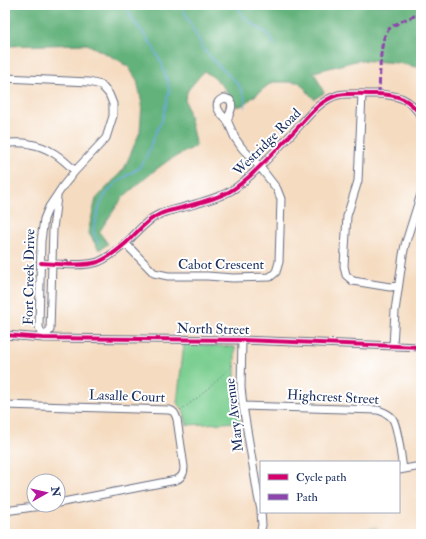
<svg xmlns="http://www.w3.org/2000/svg" width="426" height="539" viewBox="0 0 426 539" font-family="'IM FELL Double Pica',serif">
	<style>
		.industrial { fill: #c2c6b9 }
		.green { fill: #7bcf91; stroke: #4b7f78 }
		.forest { fill: #64b27b; stroke: #40706c }
		.lines { fill: none; stroke-linecap: round; stroke-linejoin: round }
		.stream { stroke: #6ca9de; stroke-width: 1.5 }
		.minor-casing { stroke: #676c81; stroke-width: 9 }
		.path { stroke: #676c81; stroke-width: 1; stroke-dasharray: 1 3; stroke-linecap: butt }
		.minor { stroke: #fff; stroke-width: 7 }
		.quiet { stroke: #8e44ad; stroke-width: 3; stroke-dasharray: 6 3; stroke-linecap: butt }
		.cycleway-casing { stroke: #fff; stroke-width: 6 }
		.cycleway { stroke: #d6006c; stroke-width: 4 }
		.labels { text-anchor: middle; dominant-baseline: central; stroke-width: 4; stroke-linejoin: round; paint-order: stroke }
		.street-label { font-size: 14px; fill: #1b2f5e; stroke: #fff }
	</style>
	<rect width="100%" height="100%" fill="#fff"/>
	<filter id="ink" filterUnits="userSpaceOnUse"><feTurbulence type="fractalNoise" baseFrequency=".025" numOctaves="2"/><feDisplacementMap in="SourceGraphic" scale="8" xChannelSelector="R" yChannelSelector="G"/><feConvolveMatrix kernelMatrix="1 2 1 2 8 2 1 2 1" color-interpolation-filters="sRGB"/></filter>
	<filter id="wash" filterUnits="userSpaceOnUse"><feTurbulence type="fractalNoise" baseFrequency=".012" numOctaves="4" result="noise"/><feDisplacementMap in="SourceGraphic" scale="16" xChannelSelector="R" yChannelSelector="G"/><feGaussianBlur stdDeviation="0.9" result="paint"/><feColorMatrix in="noise" values="0 0 0 0 0 0 0 0 0 0 0 0 0 0 0 0 0 1.4 0 .05"/><feComposite in="paint" operator="in"/></filter>
	<g filter="url(#wash)">
		<rect width="100%" height="100%" fill="#f5dcc1"/>
		<path class="industrial" d="M 377,526 L 379,534 L 330,534 Z"/>
		<path class="green" d="M 184,344 L 235,347 L 235,387 L 240,422 L 187,425 L 183,409 L 177,403 Z"/>
		<path class="forest" d="M 5,5 L 421,5 L 421,68 L 398,63 L 359,60 L 314,72 L 324,93 L 314,99 L 299,82 L 272,82 L 243,105 L 237,107 L 224,88 L 216,79 L 204,71 L 188,90 L 185,99 L 196,146 L 169,160 L 154,171 L 123,197 L 99,232 L 108,244 L 99,250 L 88,232 L 96,199 L 124,169 L 140,132 L 142,104 L 137,80 L 127,65 L 124,65 L 122,62 L 87,44 L 5,46 Z"/>
		<g class="lines">
			<path class="stream" d="M 181,5 L 190,23 L 200,42 L 202,48 L 218,65 L 237,83 L 242,91 L 245,98 L 245,108
				M 237,5 C 240,9 242,15 246,19 C 256,28 272,32 274,45
				M 98,243 L 93,231 L 100,205 L 104,197 L 112,187 L 120,180 L 139,168 L 147,155 L 155,134 L 162,121 L 169,92 L 168,83 L 162,64 L 152,45 L 130,16 L 128,8 L 124,5"/>
		</g>
	</g>
	<g filter="url(#ink)">
		<g class="lines">
			<defs>
				<path id="minor" d="M 5,78 L 89,82 L 101,85 L 109,94 L 113,104 L 113,116 L 106,138 L 75,171 L 63,186 L 49,207 L 44,219 L 41,241 L 39,327 L 43,338
					M 362,94 L 358,181 L 347,216 L 344,266 L 346,275 L 353,281 L 390,287 L 398,286
					M 225,98 L 230,100 C 234,106 230,113 227,120 C 220,114 210,102 225,98 Z
					M 5,143 C 13,143 22,142 30,144 C 49,147 62,158 75,171
					M 125,243 L 154,273 L 168,276 L 207,276 L 233,278 L 270,277 L 276,272 L 279,262 L 281,199 L 277,189 L 260,167 L 242,148 L 235,138 L 227,120
					M 41,263 C 57,264 84,267 98,262 C 108,258 118,250 126,243 C 137,233 146,220 160,214 C 167,211 174,210 181,208 C 197,203 218,199 232,190 C 239,186 245,180 251,175 C 268,159 284,142 300,125 C 311,113 321,100 338,95 C 347,93 367,94 377,94 C 398,95 409,98 421,116
					M 5,335 L 43,338 L 242,340 L 421,347
					M 43,338 L 50,330 L 53,229 L 57,197
					M 242,340 L 241,387 L 243,406 L 258,496 L 261,510
					M 393,346 L 395,311 L 403,255 L 405,245 L 421,194
					M 5,405 L 169,410 C 174,411 175,413 177,419 L 184,467 C 184,474 182,477 176,480 L 58,503
					M 243,406 L 378,410 C 383,412 388,413 392,418 C 398,425 401,458 403,469
					M 399,470 L 421,466
					M 5,511 L 48,505
					M 260,534 L 262,525 L 261,512"/>
			</defs>
			<use href="#minor" class="minor-casing"/>
			<path class="path" d="M 180,410 C 201,397 219,379 236,361"/>
			<use href="#minor" class="minor"/>
			<path class="quiet" d="M 379,94 C 380,81 379,39 388,30 C 396,22 410,18 421,13"/>
			<defs>
				<path id="cycleway" d="M 41,263 C 57,264 84,267 98,262 C 108,258 118,250 126,243 C 137,233 146,220 160,214 C 167,211 174,210 181,208 C 197,203 218,199 232,190 C 239,186 245,180 251,175 C 268,159 284,142 300,125 C 311,113 321,100 338,95 C 347,93 367,94 377,94 C 398,95 409,98 421,116
					M 5,335 L 43,338 L 242,340 L 421,347"/>
			</defs>
			<use href="#cycleway" class="cycleway-casing"/>
			<use href="#cycleway" class="cycleway"/>
		</g>
	</g>
	<g class="labels">
		<g class="street-label">
			<text transform="translate(267 142) rotate(-45)">Westridge Road</text>
			<text x="221" y="264">Cabot Crescent</text>
			<text transform="translate(29 277) rotate(-89)">Fort Creek Drive</text>
			<text transform="translate(213 329) rotate(1)">North Street</text>
			<text transform="translate(127 396) rotate(2)">Lasalle Court</text>
			<text transform="translate(333 397) rotate(3)">Highcrest Street</text>
			<text transform="translate(234 415) rotate(-97)">Mary Avenue</text>
		</g>
	</g>
	<rect width="426" height="539" fill="none" stroke="#fff" stroke-width="20"/>
	<rect x="260" y="461" width="140" height="52" fill="#ffffff" stroke="#a4acbf"/>
	<rect x="268" y="474" width="20" height="6" fill="#d6006c" stroke="#a4acbf"/>
	<text x="296" y="481" font-size="12" fill="#1b2f5e">Cycle path</text>
	<rect x="268" y="494" width="20" height="6" fill="#8e44ad" stroke="#a4acbf"/>
	<text x="296" y="501" font-size="12" fill="#1b2f5e">Path</text>
	<g transform="translate(46 493) rotate(82)"><circle r="19" fill="#ffffff" stroke="#a4acbf"/>
	<path d="M0-3L7 15L0 10L-7 15Z" fill="#b5179e"/>
	<text y="-6" font-size="11" font-weight="bold" text-anchor="middle" fill="#1b2f5e">N</text>
	</g>
</svg>
